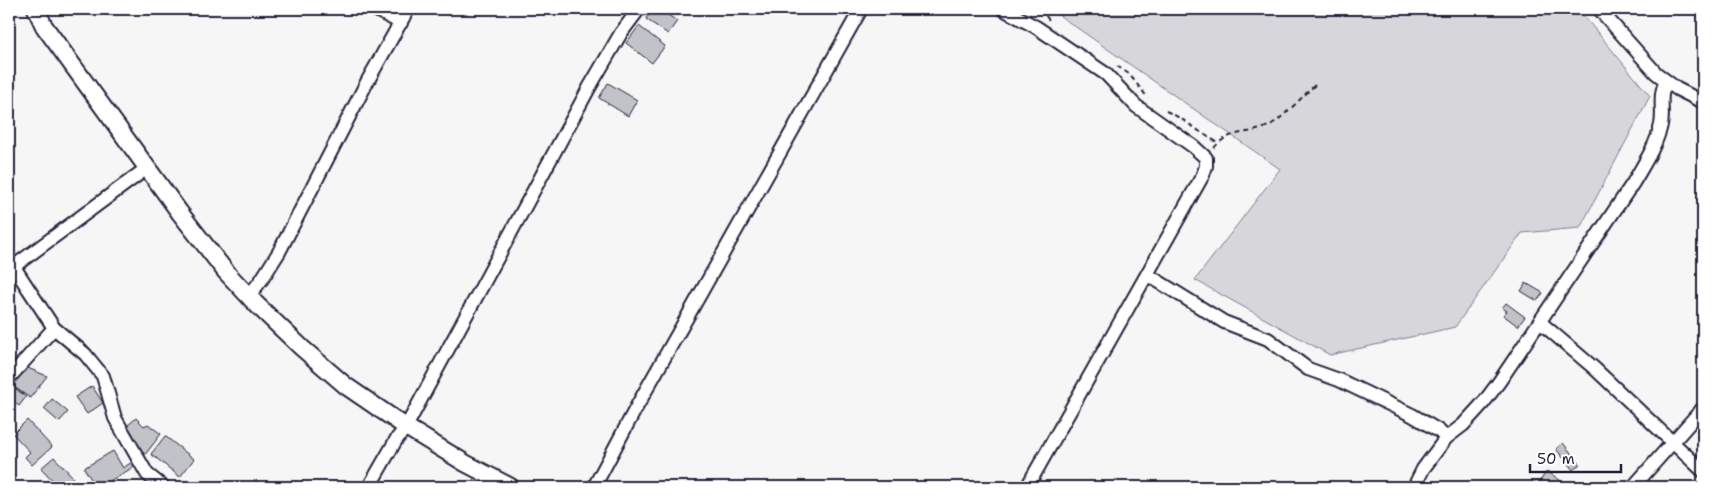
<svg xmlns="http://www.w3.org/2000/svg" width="1712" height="496" viewBox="0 0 1712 496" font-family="'Shantell Sans',sans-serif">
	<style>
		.green { fill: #d7d7db; stroke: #7c7c8b }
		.building { fill: #c2c2c9; stroke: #22223b }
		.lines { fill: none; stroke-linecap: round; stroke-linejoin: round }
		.minor-casing { stroke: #22223b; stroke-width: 16 }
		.tertiary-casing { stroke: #22223b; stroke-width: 20 }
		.path { stroke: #22223b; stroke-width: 2; stroke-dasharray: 5 4; stroke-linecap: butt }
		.minor { stroke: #fff; stroke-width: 12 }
		.tertiary { stroke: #fff; stroke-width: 16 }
	</style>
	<rect width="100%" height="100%" fill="#f6f6f7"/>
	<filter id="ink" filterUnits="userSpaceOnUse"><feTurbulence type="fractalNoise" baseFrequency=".02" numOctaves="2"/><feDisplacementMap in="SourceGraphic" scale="10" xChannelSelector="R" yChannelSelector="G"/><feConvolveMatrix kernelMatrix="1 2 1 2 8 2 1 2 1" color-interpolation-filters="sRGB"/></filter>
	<g filter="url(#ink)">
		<path class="green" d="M 1050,9 L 1578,9 L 1650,96 L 1580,228 L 1522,233 L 1455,327 L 1330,355 L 1195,280 L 1280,169 Z"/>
		<path class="building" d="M 653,9 L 659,9 L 677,21 L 668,34 L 646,19 Z
			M 639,26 L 665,46 L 652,63 L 626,43 Z
			M 608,83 L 637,100 L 628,116 L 599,98 Z
			M 1526,283 L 1543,293 L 1537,301 L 1521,291 Z
			M 1506,303 L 1525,317 L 1518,326 L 1503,315 L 1507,311 L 1502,308 Z
			M 23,366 L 47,376 L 30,398 L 10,384 Z
			M 11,385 L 26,397 L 19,406 L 9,398 L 9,388 Z
			M 92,386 L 103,403 L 87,414 L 75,397 Z
			M 52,399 L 68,412 L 59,422 L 44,409 Z
			M 136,418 L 144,426 L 148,424 L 161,434 L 144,456 L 126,427 Z
			M 27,420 L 52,447 L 32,465 L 25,457 L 30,452 L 13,434 Z
			M 165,436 L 194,459 L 180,477 L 151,454 Z
			M 1563,443 L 1580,464 L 1573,470 L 1556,449 Z
			M 113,451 L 123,468 L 132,462 L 134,467 L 99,487 L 96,487 L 84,468 Z
			M 54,457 L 73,477 L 62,487 L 59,487 L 41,468 Z
			M 1547,471 L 1561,481 L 1557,487 L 1540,487 L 1537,485 Z"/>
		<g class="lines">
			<defs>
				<path id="minor" d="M 374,9 L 401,23
					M 1003,9 L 1036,27 L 1106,74 L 1136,106 L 1194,147 L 1206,158 L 1206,166 L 1203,175 L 1027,487
					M 1599,9 L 1656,73 L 1677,89 L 1703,102
					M 14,267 L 54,328 L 85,354 L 103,376 L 115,418 L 147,474 L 163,487
					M 9,270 L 147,168
					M 1148,275 L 1224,322 L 1268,339 L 1308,369 L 1339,380 L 1412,415 L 1439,431 L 1446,438
					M 249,296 L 262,279 L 279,252 L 367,82 L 408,9
					M 1540,322 L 1594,368 L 1703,471
					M 9,378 L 54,328
					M 369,487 L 396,440 L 406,427 L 589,88 L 621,33 L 639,9
					M 594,487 L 637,406 L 861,9
					M 1414,487 L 1423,469 L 1446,438 L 1463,425 L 1484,402 L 1499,382 L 1633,183 C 1644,164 1656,146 1661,125 C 1664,111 1658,95 1666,82
					M 1633,487 L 1703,408"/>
				<path id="tertiary" d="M 36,9 L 44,26 L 180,213 L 226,272 L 256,304 L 302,348 L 346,386 L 406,427 L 465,463 L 511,487"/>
			</defs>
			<use href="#minor" class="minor-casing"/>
			<use href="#tertiary" class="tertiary-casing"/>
			<path class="path" d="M 1040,9 L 1049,20
				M 1117,66 L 1129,74 L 1148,98
				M 1166,111 C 1185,119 1199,133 1219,143
				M 1214,148 C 1230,128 1250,136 1270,125 C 1282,119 1304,95 1316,84"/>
			<use href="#minor" class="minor"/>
			<use href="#tertiary" class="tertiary"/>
		</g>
	</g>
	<rect width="1712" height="496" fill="none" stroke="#fff" stroke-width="30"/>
	<rect x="15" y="15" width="1682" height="466" fill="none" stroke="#22223b" stroke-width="2" filter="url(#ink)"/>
	<path d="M1530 464v8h91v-8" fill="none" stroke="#22223b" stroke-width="2.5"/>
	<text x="1537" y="464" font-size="15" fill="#22223b" stroke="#ffffff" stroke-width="4" paint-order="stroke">50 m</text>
</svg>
